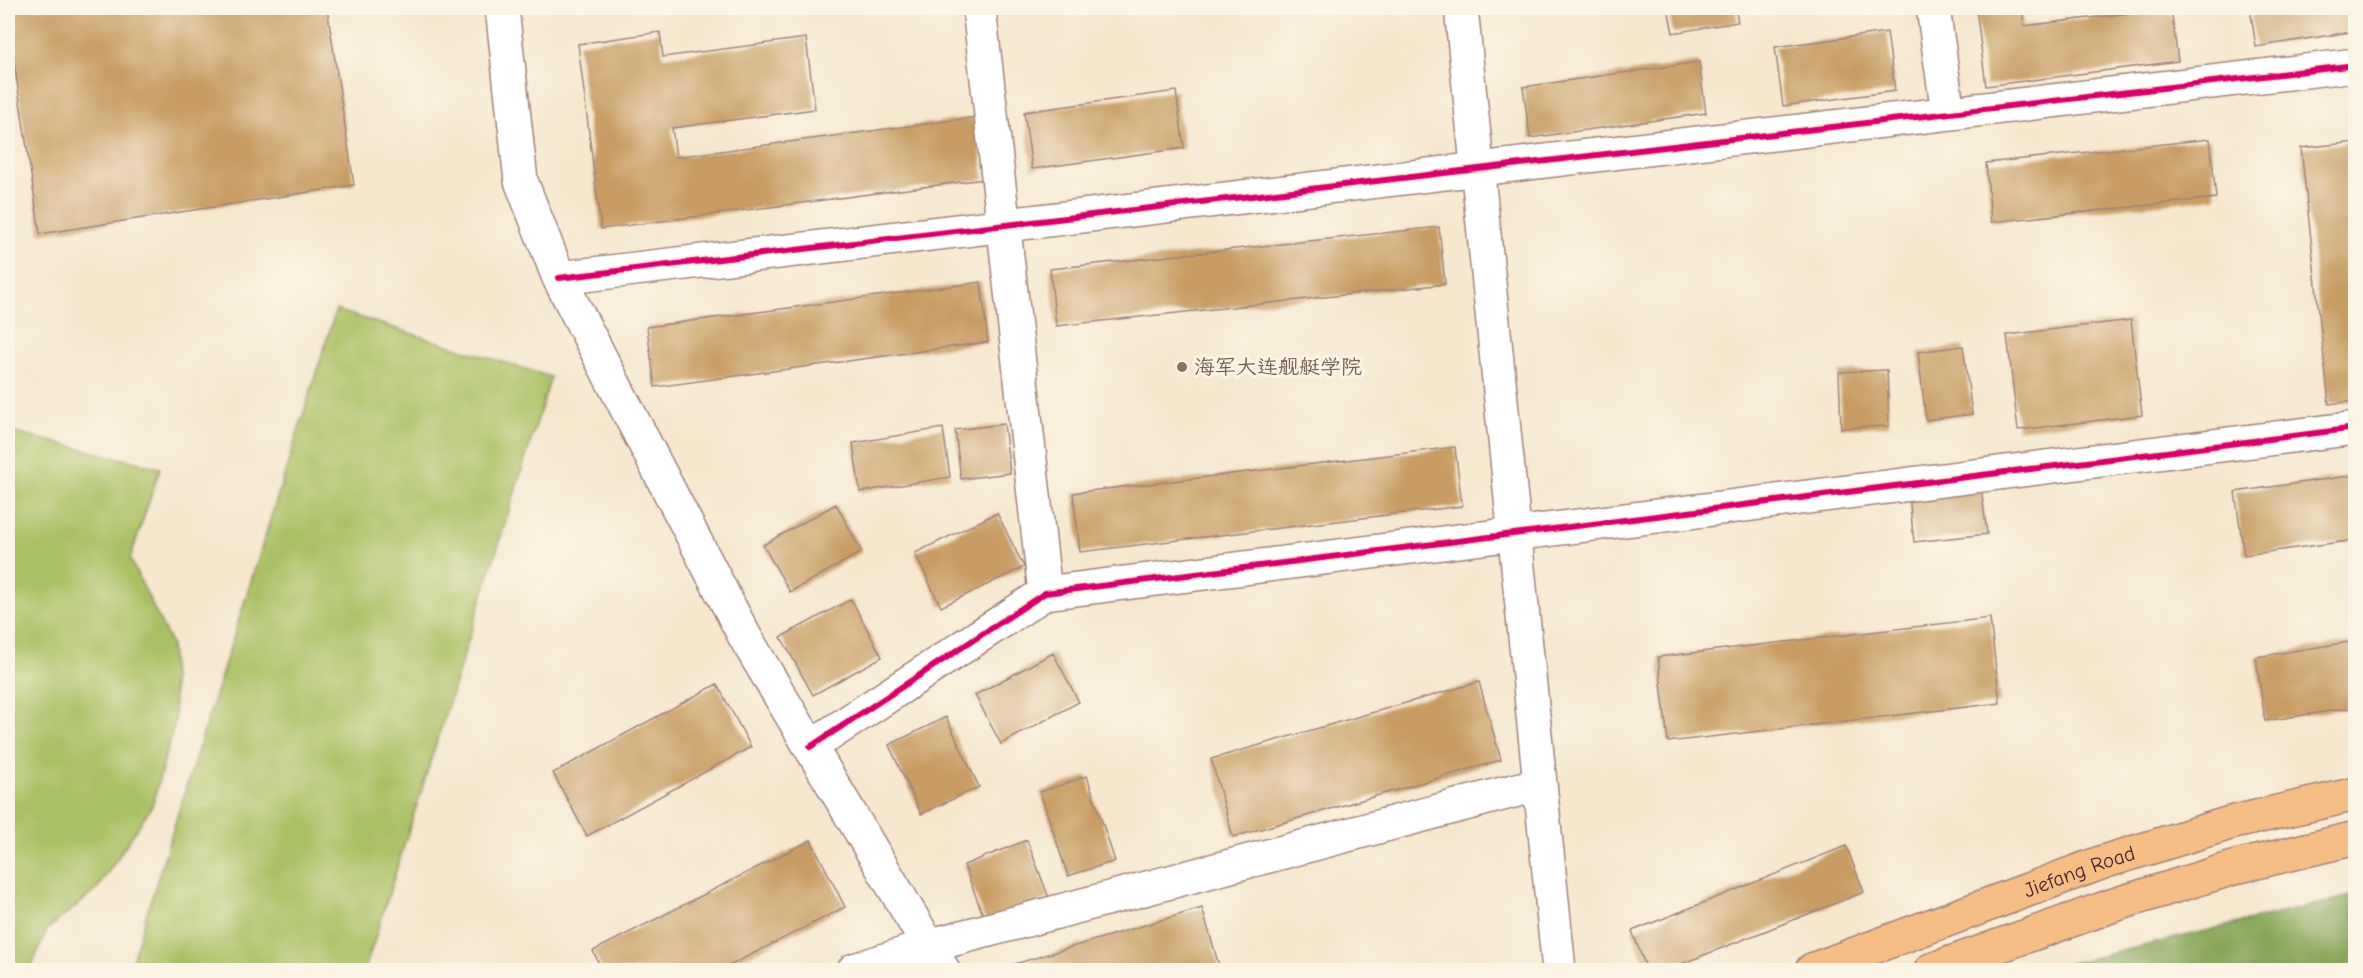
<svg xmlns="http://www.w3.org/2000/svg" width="2363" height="978" viewBox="0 0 2363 978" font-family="'Comic Neue','LXGW WenKai TC',sans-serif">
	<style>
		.green { fill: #aac065; stroke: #7a7048; stroke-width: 1.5 }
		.forest { fill: #87a65a; stroke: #686242; stroke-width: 1.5 }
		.building { fill: #c79d65 }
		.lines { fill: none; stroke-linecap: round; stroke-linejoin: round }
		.minor-casing { stroke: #a0837c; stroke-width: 36 }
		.primary-casing { stroke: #a0837c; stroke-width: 36 }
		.minor { stroke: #fff; stroke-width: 33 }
		.primary { stroke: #f6be87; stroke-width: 33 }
		.cycleway-casing { stroke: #fcf5e5; stroke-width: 10 }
		.cycleway { stroke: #d6006c; stroke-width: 6 }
		.education-dot { fill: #8d6e63; stroke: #fcf5e5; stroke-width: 2 }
		.labels { text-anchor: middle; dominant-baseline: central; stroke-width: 6; stroke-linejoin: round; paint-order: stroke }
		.education-label { font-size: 21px; fill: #785e54; stroke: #fcf5e5; text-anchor: start }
		.street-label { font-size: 21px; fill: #4a1f2b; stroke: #fcf5e5 }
	</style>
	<rect width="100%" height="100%" fill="#fcf5e5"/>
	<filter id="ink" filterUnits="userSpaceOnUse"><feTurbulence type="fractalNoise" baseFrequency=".0167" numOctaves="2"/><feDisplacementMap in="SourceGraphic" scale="12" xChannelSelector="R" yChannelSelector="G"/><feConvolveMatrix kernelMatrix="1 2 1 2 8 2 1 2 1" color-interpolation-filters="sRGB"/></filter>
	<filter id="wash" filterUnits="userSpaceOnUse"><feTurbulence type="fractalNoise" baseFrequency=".008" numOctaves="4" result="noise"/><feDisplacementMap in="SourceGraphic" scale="24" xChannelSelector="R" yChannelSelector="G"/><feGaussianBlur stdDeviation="1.35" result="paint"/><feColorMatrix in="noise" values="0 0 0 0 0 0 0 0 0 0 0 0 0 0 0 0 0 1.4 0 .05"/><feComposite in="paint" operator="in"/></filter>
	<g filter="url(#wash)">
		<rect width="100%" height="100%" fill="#f6e7ce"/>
		<path class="green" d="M 336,310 L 551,377 L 365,970 L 129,970 Z
			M 8,431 L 160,468 L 130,559 L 171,644 L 175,721 L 152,806 L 97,889 L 47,930 L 30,970 L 8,970 Z"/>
		<path class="forest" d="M 2355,895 L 2355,970 L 2053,970 L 2068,964 Z"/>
		<g id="blocks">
			<path class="building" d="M 8,8 L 327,8 L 354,185 L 40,234 L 8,22 Z
				M 1668,8 L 1735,8 L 1738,22 L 1673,33 Z
				M 1976,8 L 2022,8 L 2024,26 L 2171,8 L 2178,61 L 1986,86 Z
				M 2250,8 L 2353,8 L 2356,31 L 2256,47 Z
				M 660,32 L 663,57 L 806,38 L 815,109 L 672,128 L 676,157 L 976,117 L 984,179 L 601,229 L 578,44 Z
				M 1887,32 L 1895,91 L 1783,106 L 1775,47 Z
				M 1699,62 L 1706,113 L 1530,138 L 1523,87 Z
				M 1176,91 L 1184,148 L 1032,169 L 1024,112 Z
				M 2210,139 L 2216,198 L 1991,222 L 1986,163 Z
				M 2356,142 L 2356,401 L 2329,404 L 2301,148 Z
				M 1439,227 L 1445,284 L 1056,326 L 1050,269 Z
				M 981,282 L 988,342 L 655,387 L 647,327 Z
				M 2131,320 L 2142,415 L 2018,430 L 2007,335 Z
				M 1963,346 L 1972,414 L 1926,420 L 1918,352 Z
				M 1887,370 L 1889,426 L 1841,428 L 1839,372 Z
				M 1004,424 L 1010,473 L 961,479 L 955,430 Z
				M 943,428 L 950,477 L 860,492 L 853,443 Z
				M 1455,447 L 1462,506 L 1080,552 L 1073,493 Z
				M 2356,475 L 2356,540 L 2244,555 L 2235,492 Z
				M 1981,487 L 1987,534 L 1914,542 L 1909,496 Z
				M 836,504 L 862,552 L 790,592 L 763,545 Z
				M 997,513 L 1024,567 L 941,607 L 915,553 Z
				M 851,599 L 882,657 L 813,695 L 781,637 Z
				M 1990,618 L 2000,703 L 1668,742 L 1658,657 Z
				M 2356,641 L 2356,707 L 2265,721 L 2256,657 Z
				M 1053,653 L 1079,702 L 1001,744 L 975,695 Z
				M 1479,682 L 1501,760 L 1233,837 L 1211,759 Z
				M 717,684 L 751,747 L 587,836 L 553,773 Z
				M 946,717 L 979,787 L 921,814 L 889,745 Z
				M 1087,776 L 1115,861 L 1068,876 L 1040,792 Z
				M 811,840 L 845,907 L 721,970 L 602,970 L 593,951 Z
				M 1027,840 L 1049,898 L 986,923 L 964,865 Z
				M 1846,846 L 1864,892 L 1666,970 L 1647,970 L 1632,931 Z
				M 1202,908 L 1220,969 L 1009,970 L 1008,966 Z"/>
		</g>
	</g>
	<g filter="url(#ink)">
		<use href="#blocks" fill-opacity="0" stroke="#a0837c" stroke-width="1.5"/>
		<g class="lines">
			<defs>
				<path id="minor" d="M 502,8 L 521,181 L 559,278 L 745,637 L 943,970
					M 979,8 L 1045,593
					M 1461,8 L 1559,970
					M 1933,8 L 1948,113
					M 559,278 L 2356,65
					M 810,747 L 1045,593 L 2356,428
					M 854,970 L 928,946 L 1540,784"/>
				<g id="primary">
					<path id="s1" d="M 1812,970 L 2103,862 L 2230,823 L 2356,794"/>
					<path d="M 1931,970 L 2114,905 L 2240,866 L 2356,838"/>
				</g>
			</defs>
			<use href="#minor" class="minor-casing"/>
			<use href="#primary" class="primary-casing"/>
			<use href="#minor" class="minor"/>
			<use href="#primary" class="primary"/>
			<defs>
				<path id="cycleway" d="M 559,278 L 2356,65
					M 810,747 L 1045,593 L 2356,428"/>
			</defs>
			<use href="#cycleway" class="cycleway-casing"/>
			<use href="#cycleway" class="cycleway"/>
		</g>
	</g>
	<circle class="education-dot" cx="1182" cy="367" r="6"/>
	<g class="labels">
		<g class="education-label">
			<text x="1194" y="367">海军大连舰艇学院</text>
		</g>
		<g class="street-label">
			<text stroke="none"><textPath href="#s1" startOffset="285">Jiefang Road</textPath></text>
		</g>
	</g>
	<rect width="2363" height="978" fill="none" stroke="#fcf5e5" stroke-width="30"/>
</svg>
